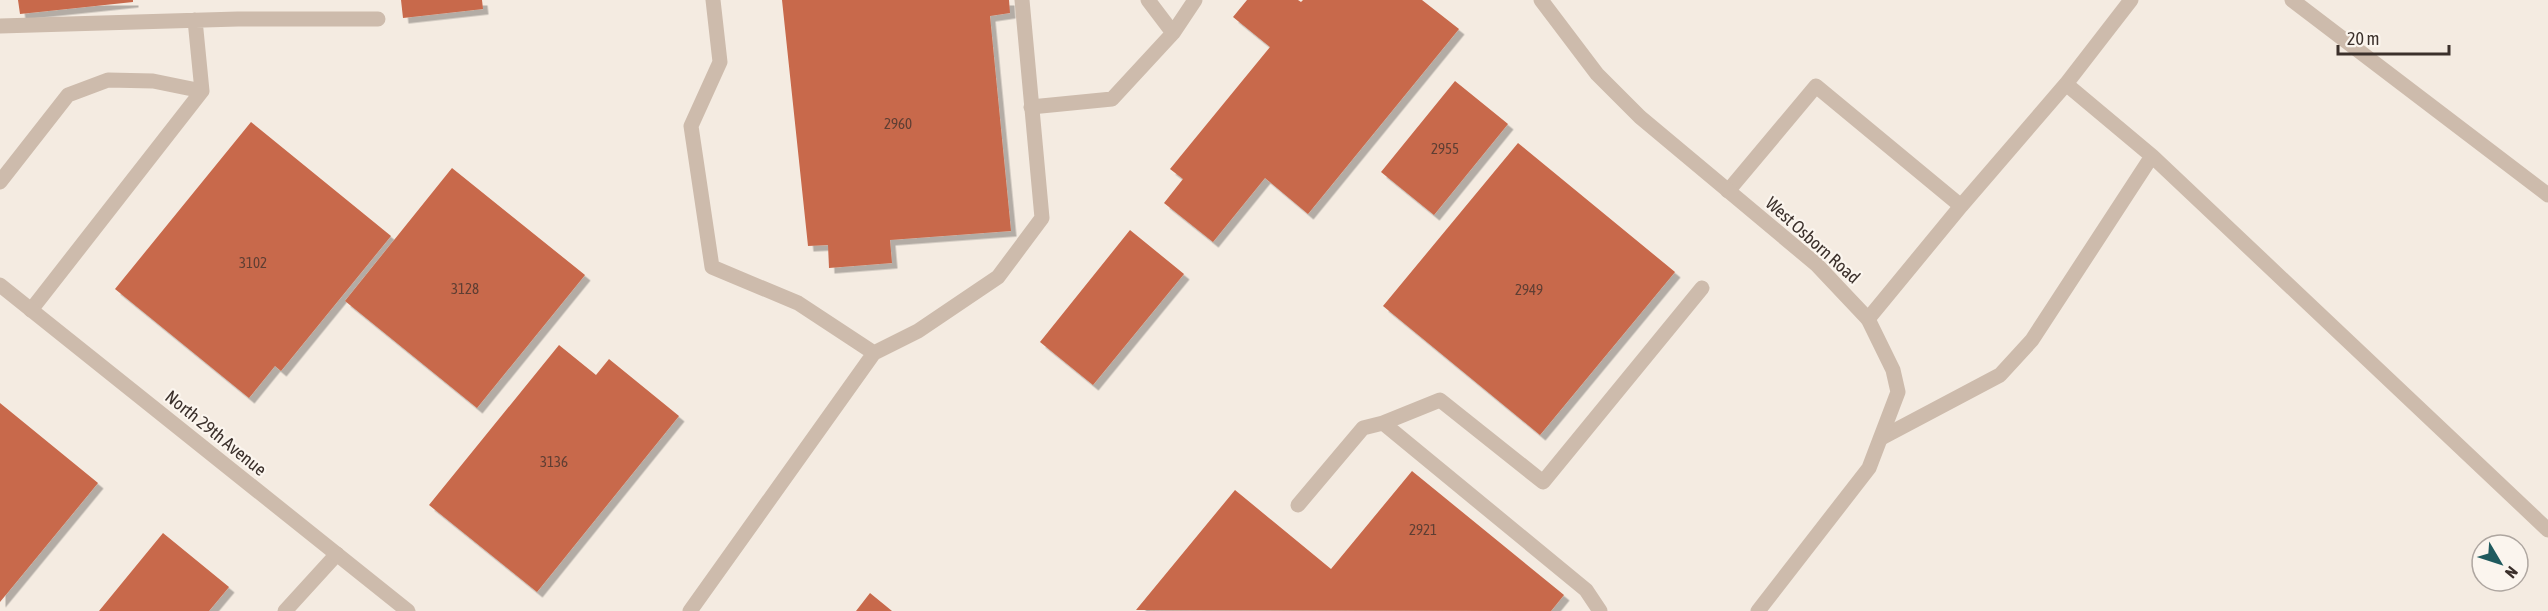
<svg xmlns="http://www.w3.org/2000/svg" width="2548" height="611" viewBox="0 0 2548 611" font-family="'Asap Condensed',sans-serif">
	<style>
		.building { fill: #c8694b; filter: url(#shadow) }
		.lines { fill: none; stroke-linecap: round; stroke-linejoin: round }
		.service { stroke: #cdbbac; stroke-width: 15 }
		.minor { stroke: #cdbbac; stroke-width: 15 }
		.labels { text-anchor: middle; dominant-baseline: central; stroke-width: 4.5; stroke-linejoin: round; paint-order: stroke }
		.number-label { font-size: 15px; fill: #5e3e33 }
		.street-label { font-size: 18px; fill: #3b302b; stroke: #fbf5ee }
	</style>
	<defs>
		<filter id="shadow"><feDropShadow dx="5.5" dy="5.5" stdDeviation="0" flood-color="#0004"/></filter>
	</defs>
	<rect width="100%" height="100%" fill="#f4ebe1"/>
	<path class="building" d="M 18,0 L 133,0 L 133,2 L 20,14 Z
		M 401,0 L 482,0 L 483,9 L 403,18 Z
		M 782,0 L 1009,0 L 1010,13 L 990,16 L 1011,231 L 890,240 L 892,263 L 829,268 L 828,245 L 808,246 Z
		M 1247,0 L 1298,0 L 1301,2 L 1303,0 L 1422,0 L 1459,29 L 1308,214 L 1265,178 L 1213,242 L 1164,203 L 1183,179 L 1170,169 L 1270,47 L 1233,17 Z
		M 1455,81 L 1508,124 L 1434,215 L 1381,172 Z
		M 251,122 L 391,236 L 281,371 L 275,366 L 249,398 L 115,289 Z
		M 1518,143 L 1675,272 L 1540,435 L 1383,306 Z
		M 452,168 L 585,275 L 477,408 L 345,301 Z
		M 1130,230 L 1184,274 L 1093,385 L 1040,342 Z
		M 559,345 L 596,375 L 609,359 L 679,416 L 537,592 L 429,505 Z
		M 0,403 L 98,483 L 0,602 Z
		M 1412,471 L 1564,595 L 1551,611 L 1136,610 L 1235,490 L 1331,569 Z
		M 163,533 L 229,587 L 209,611 L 99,611 Z
		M 870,593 L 892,611 L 856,611 Z"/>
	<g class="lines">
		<path class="service" d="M 1148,0 L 1173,33
			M 2292,0 L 2548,195
			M 195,20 L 202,91
			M 0,26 L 238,19 L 378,19
			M 2066,84 L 2131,0
			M 1031,107 L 1112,99 L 1173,33 L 1195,0
			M 0,182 L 68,95 L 108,80 L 153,81 L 202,91 L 31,310
			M 1728,191 L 1816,86 L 1961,206 L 1868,319
			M 1961,206 L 2066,84 L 2152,156 L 2548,530
			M 874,353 L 918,331 L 998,277 L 1042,218 L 1022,0
			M 1383,423 L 1440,400 L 1543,482 L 1702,288
			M 1881,438 L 2000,375 L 2032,340 L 2152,156
			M 1298,505 L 1363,428 L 1383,423 L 1586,590 L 1600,611
			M 285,611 L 337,554
			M 690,611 L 874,353 L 798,303 L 712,267 L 691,126 L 720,62 L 713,0"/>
		<path class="minor" d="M 1541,0 L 1597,74 L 1640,117 L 1817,265 L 1868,319 L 1893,370 L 1898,392 L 1869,468 L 1758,611
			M 0,285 L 408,611"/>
	</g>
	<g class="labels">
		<g class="number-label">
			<text x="898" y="123">2960</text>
			<text x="1445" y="148">2955</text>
			<text x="253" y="262">3102</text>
			<text x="465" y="288">3128</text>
			<text x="1529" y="289">2949</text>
			<text x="554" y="461">3136</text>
			<text x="1423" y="529">2921</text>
		</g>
		<g class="street-label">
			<text transform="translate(1813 240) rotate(42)">West Osborn Road</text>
			<text transform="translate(216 433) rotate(39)">North 29th Avenue</text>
		</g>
	</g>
	<g transform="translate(2500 563) rotate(129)"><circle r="28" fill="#fbf5ee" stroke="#aea6a0" stroke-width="1.5"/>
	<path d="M0-4.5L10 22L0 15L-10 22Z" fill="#1f5a5e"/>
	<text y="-9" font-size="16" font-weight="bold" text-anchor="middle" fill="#3b302b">N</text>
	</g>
	<path d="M2338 45v9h111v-9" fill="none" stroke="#3b302b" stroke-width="3"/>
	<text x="2347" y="45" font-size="18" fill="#3b302b" stroke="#fbf5ee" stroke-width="4.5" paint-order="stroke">20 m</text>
</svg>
